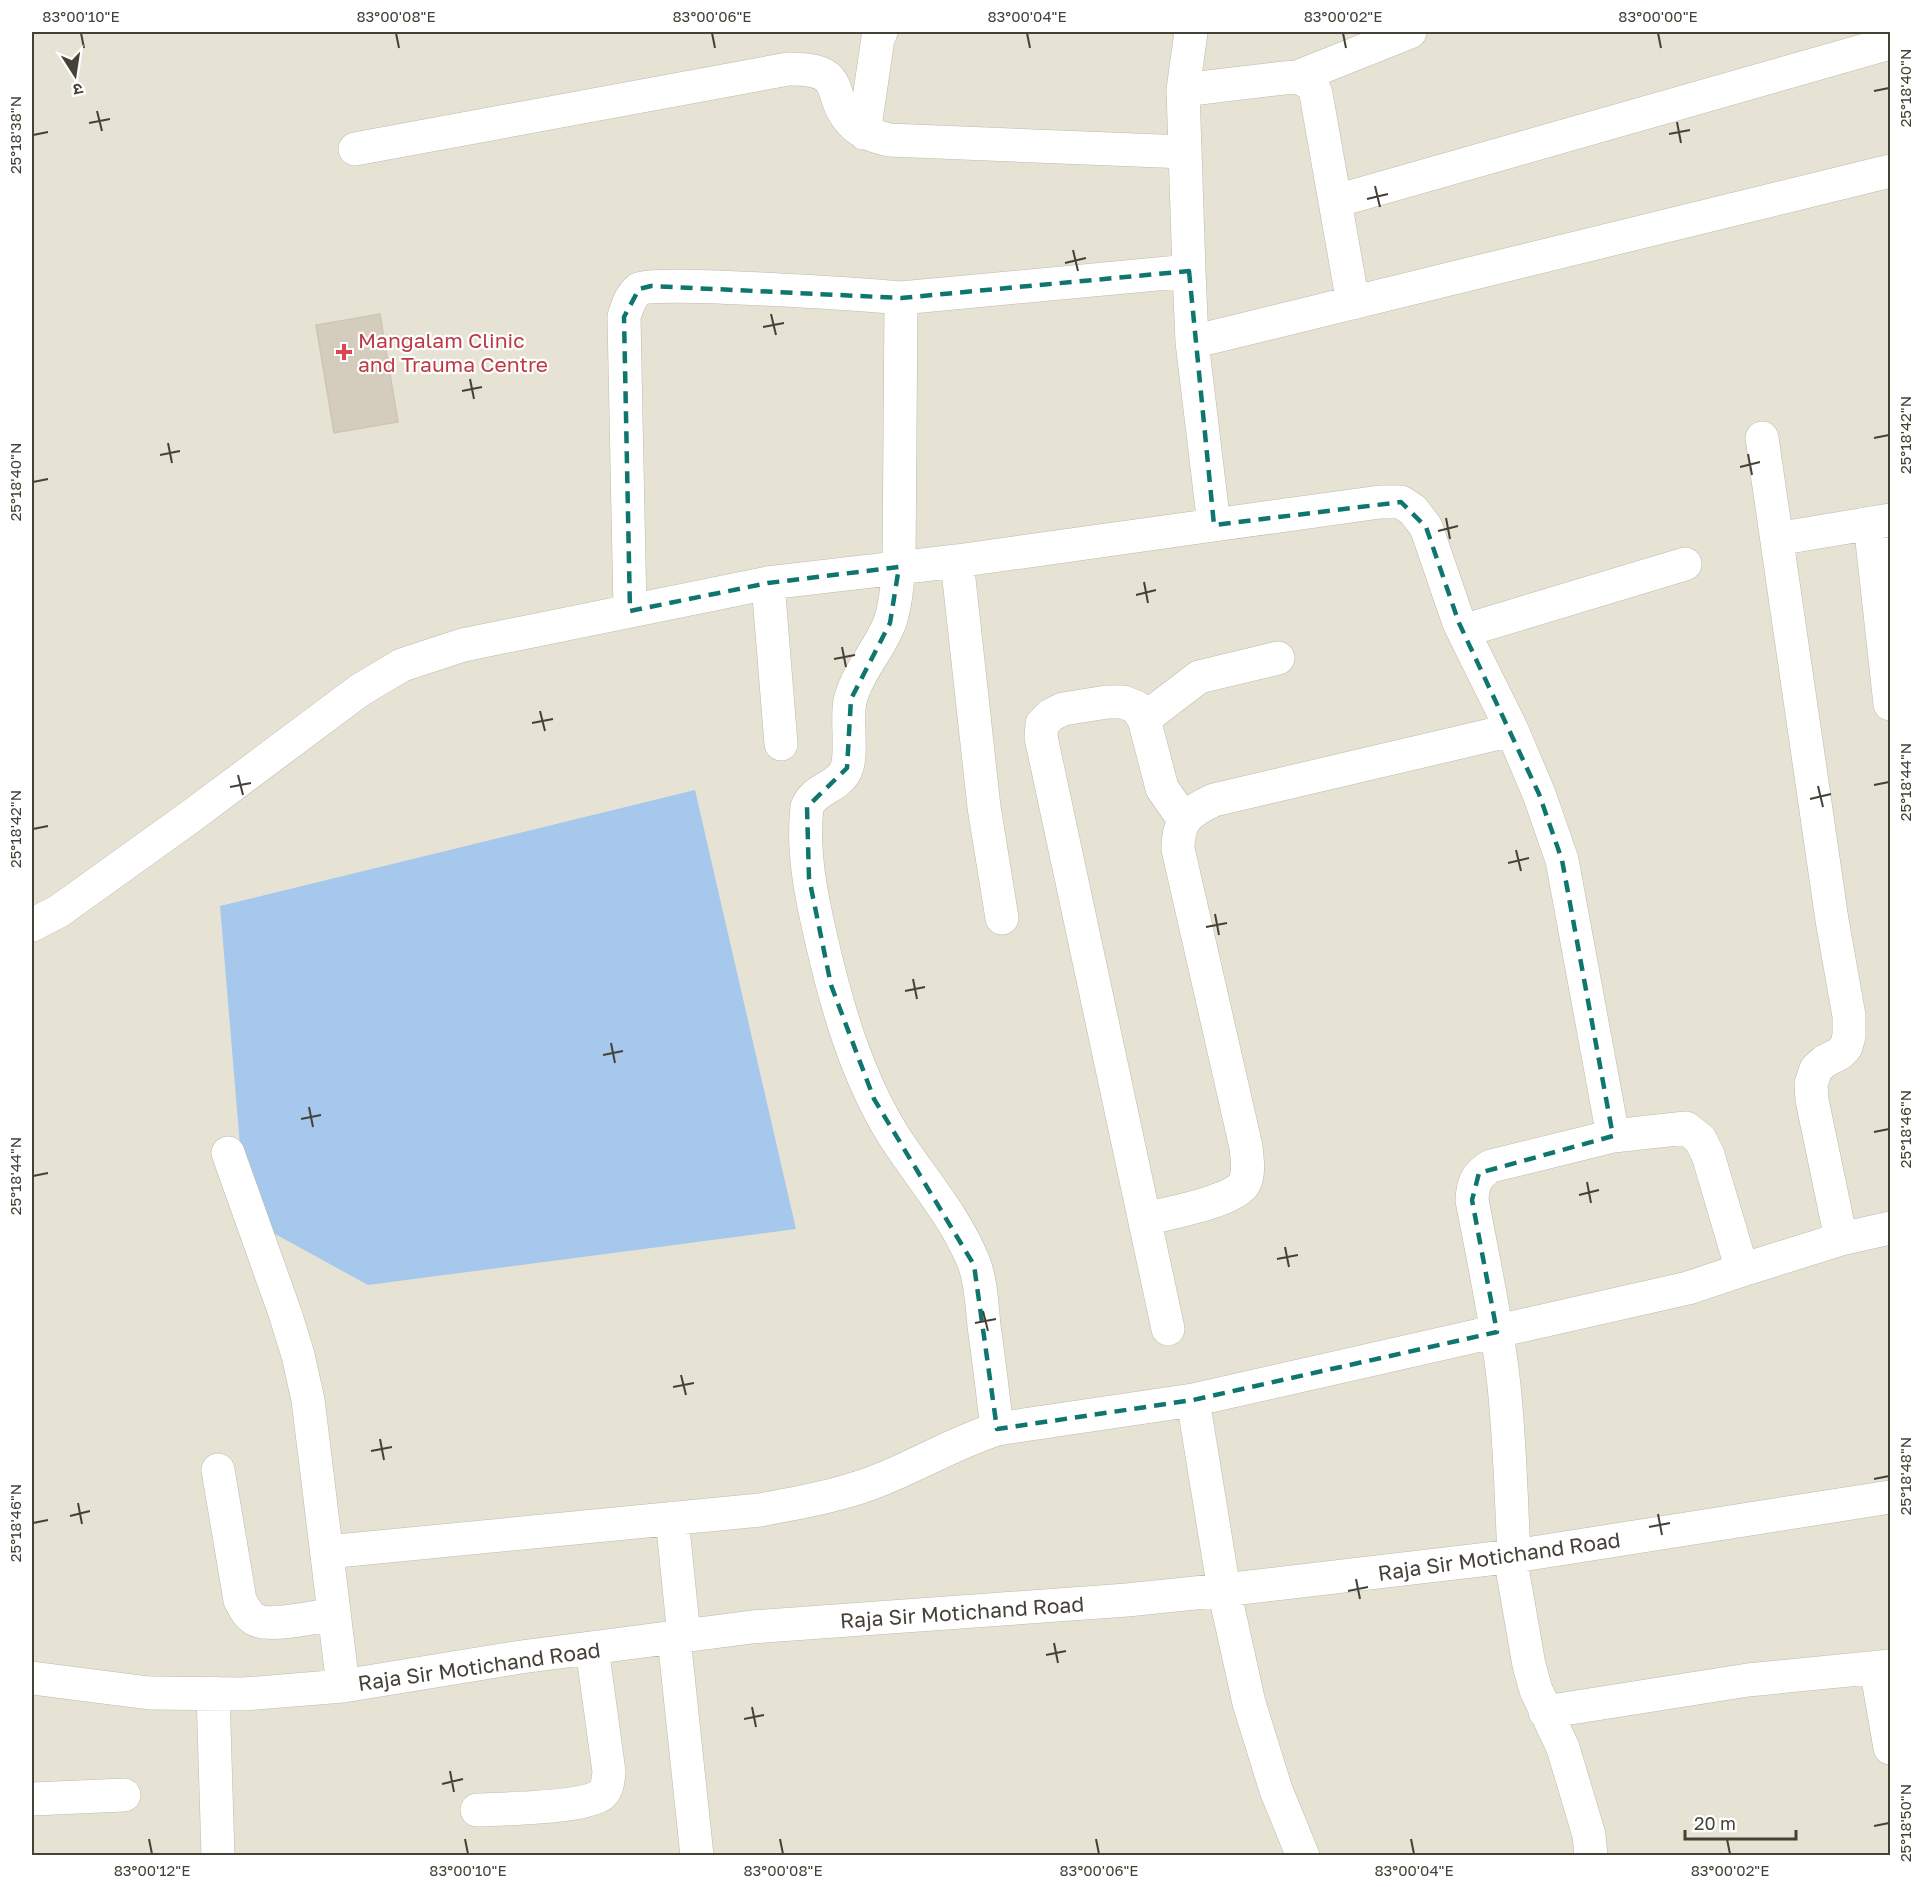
<svg xmlns="http://www.w3.org/2000/svg" width="1922" height="1887" viewBox="0 0 1922 1887" font-family="'Golos Text','Noto Sans Devanagari',sans-serif">
	<style>
		.residential { fill: #e6e3d5 }
		.water { fill: #a6c8ed }
		.building { fill: #d4cdbd; stroke: #cec6b0; stroke-width: 1.5 }
		.lines { fill: none; stroke-linecap: round; stroke-linejoin: round }
		.minor-casing { stroke: #beb9aa; stroke-width: 34 }
		.minor { stroke: #fff; stroke-width: 33 }
		.marked { fill: none; stroke: #0f766e; stroke-width: 4.5; stroke-dasharray: 12 8; stroke-linejoin: round }
		.ticks { fill: none; stroke: #454136; stroke-width: 2 }
		.health-dot { fill: #e0444e; stroke: #fff; stroke-width: 2 }
		.labels { text-anchor: middle; dominant-baseline: central; stroke-width: 4.5; stroke-linejoin: round; paint-order: stroke }
		.health-label { font-size: 21px; fill: #be3a42; stroke: #fff; text-anchor: start }
		.street-label { font-size: 21px; fill: #454136; stroke: #fff }
		.neatline { fill: none; stroke: #454136; stroke-width: 2 }
		.ticks-label { font-size: 15px; text-anchor: middle; fill: #454136 }
	</style>
	<rect width="100%" height="100%" fill="#f3f0e7"/>
	<path class="residential" d="M 32,32 L 1890,32 L 1890,1855 L 32,1855 Z"/>
	<path class="water" d="M 695,790 L 796,1229 L 368,1285 L 246,1218 L 220,906 Z"/>
	<path class="building" d="M 380,314 L 398,422 L 334,433 L 316,325 Z"/>
	<g class="lines">
		<defs>
			<path id="minor" d="M 1297,77 L 1410,32
				M 1183,90 L 1284,78 L 1297,77 L 1312,84 L 1316,94 L 1353,303
				M 864,133 L 878,38 L 881,32
				M 355,149 L 788,69 C 853,68 823,98 855,126 C 864,134 876,136 889,140 L 1185,152
				M 1336,201 L 1890,43
				M 901,298 L 1189,271
				M 1192,342 L 1890,171
				M 1762,438 L 1832,920 L 1849,1016 L 1849,1036 L 1846,1047 L 1839,1054 L 1825,1061 L 1816,1069 L 1811,1084 L 1812,1100 L 1841,1239
				M 1870,523 L 1890,704
				M 1214,525 L 1380,502 L 1401,502 L 1413,510 L 1426,527 L 1459,623 L 1512,730 L 1539,794 L 1562,860 L 1613,1136 L 1686,1128 L 1700,1139 L 1708,1155 L 1742,1270 L 1841,1239 L 1890,1228
				M 1777,539 L 1890,520
				M 957,561 L 984,807 L 1002,918
				M 768,583 L 781,744
				M 630,611 L 624,317 C 627,307 630,296 639,289 C 653,280 869,295 901,298 L 899,567 C 897,586 896,605 890,622 C 880,649 857,672 850,701 C 846,721 853,754 846,770 C 838,788 814,788 807,807 C 802,851 811,895 821,938 C 836,1004 856,1074 892,1133 C 919,1176 955,1215 974,1263 C 981,1282 982,1305 984,1326 C 989,1360 993,1395 997,1429
				M 1463,631 L 1685,564
				M 1144,719 L 1199,677 L 1278,658
				M 32,925 L 59,911 L 190,817 L 360,690 L 402,665 L 463,645 L 768,583 L 957,561 L 1214,525 L 1192,342 L 1189,271 L 1183,90 L 1191,32
				M 228,1153 L 285,1313 L 298,1355 L 308,1400 L 343,1686
				M 1145,1219 C 1165,1214 1235,1201 1244,1184 C 1250,1173 1247,1159 1246,1147 L 1178,849 C 1178,820 1188,812 1214,800 L 1512,730
				M 1168,1329 L 1041,737 L 1042,724 L 1051,715 L 1063,709 L 1107,702 L 1123,702 L 1136,707 L 1144,719 L 1162,788 L 1184,820
				M 1193,1400 L 1224,1590 L 1249,1703 L 1276,1790 L 1303,1856
				M 218,1470 L 240,1600 C 244,1607 246,1614 254,1619 C 268,1628 316,1617 334,1614
				M 672,1518 L 684,1636
				M 327,1552 L 760,1510 C 801,1502 844,1495 882,1479 C 921,1463 957,1442 997,1429 L 1193,1400 L 1688,1288 L 1742,1270
				M 1510,1556 L 1529,1665 L 1536,1690 L 1563,1748 L 1589,1835 L 1591,1856
				M 1514,1556 C 1511,1496 1510,1436 1503,1377 C 1496,1317 1483,1258 1472,1200 C 1473,1183 1476,1175 1491,1166 L 1613,1136
				M 674,1638 L 697,1856
				M 1876,1667 L 1890,1748
				M 32,1678 L 149,1693 L 244,1694 L 343,1686 L 521,1657 L 752,1627 L 1127,1600 L 1224,1590 L 1514,1556 L 1890,1497
				M 213,1693 L 218,1856
				M 1545,1712 L 1748,1680 L 1890,1666
				M 32,1799 L 124,1795
				M 477,1810 C 501,1809 586,1808 602,1794 C 608,1788 608,1780 609,1772 L 592,1648"/>
		</defs>
		<use href="#minor" class="minor-casing"/>
		<use href="#minor" class="minor"/>
	</g>
	<path class="marked" d="M 1189,271 L 1214,525 L 1401,502 L 1426,527 L 1459,623 L 1539,794 L 1562,860 L 1613,1136 L 1479,1173 L 1472,1200 L 1497,1332 L 1193,1400 L 997,1429 L 974,1265 L 874,1099 L 831,985 L 809,878 L 807,807 L 847,768 L 851,699 L 890,623 L 899,567 L 768,583 L 630,611 L 624,317 L 639,289 L 651,286 L 901,298 Z"/>
	<path class="ticks" d="M 81,33 L 84,48M 396,33 L 399,48M 712,33 L 715,48M 1027,33 L 1030,48M 1343,33 L 1346,48M 1658,33 L 1661,48M 1874,91 L 1889,88M 97,111 L 102,131M 1677,122 L 1681,143M 89,123 L 110,119M 1669,134 L 1690,130M 33,135 L 48,132M 1375,186 L 1380,207M 1367,199 L 1388,194M 1073,250 L 1078,271M 1065,263 L 1086,258M 771,314 L 776,335M 763,327 L 784,323M 470,379 L 474,399M 462,391 L 482,387M 1874,438 L 1889,435M 168,443 L 172,463M 1748,454 L 1752,475M 160,455 L 180,451M 1740,467 L 1760,462M 33,482 L 48,479M 1446,518 L 1450,539M 1438,531 L 1458,526M 1144,582 L 1148,603M 1136,595 L 1156,590M 842,647 L 846,667M 834,659 L 855,655M 540,711 L 545,731M 532,723 L 553,719M 238,775 L 243,795M 1874,785 L 1889,782M 1818,786 L 1823,807M 230,787 L 251,783M 1810,799 L 1831,794M 33,829 L 48,826M 1516,850 L 1521,871M 1508,863 L 1529,858M 1215,914 L 1219,935M 1206,927 L 1227,923M 913,979 L 917,999M 905,991 L 925,987M 611,1043 L 615,1063M 603,1055 L 623,1051M 309,1107 L 313,1127M 301,1119 L 321,1115M 1874,1132 L 1889,1129M 33,1176 L 48,1173M 1587,1182 L 1591,1203M 1579,1195 L 1599,1190M 1285,1247 L 1289,1267M 1277,1259 L 1298,1255M 983,1311 L 988,1331M 975,1323 L 996,1319M 681,1375 L 686,1395M 673,1387 L 694,1383M 380,1439 L 384,1460M 371,1451 L 392,1447M 1874,1479 L 1889,1476M 78,1503 L 82,1524M 1658,1514 L 1662,1535M 70,1516 L 90,1511M 33,1523 L 48,1520M 1649,1527 L 1670,1523M 1356,1579 L 1360,1599M 1348,1591 L 1368,1587M 1054,1643 L 1058,1663M 1046,1655 L 1066,1651M 752,1707 L 756,1727M 744,1719 L 764,1715M 450,1771 L 454,1792M 442,1784 L 463,1779M 1874,1826 L 1889,1823M 149,1839 L 152,1854M 465,1839 L 468,1854M 780,1839 L 783,1854M 1096,1839 L 1099,1854M 1411,1839 L 1414,1854M 1727,1839 L 1730,1854"/>
	<path class="health-dot" d="M341 343h6v6h6v6h-6v6h-6v-6h-6v-6h6z"/>
	<g class="labels">
		<g class="health-label">
			<text x="358" y="340">Mangalam Clinic<tspan x="358" dy="24">and Trauma Centre</tspan></text>
		</g>
		<g class="street-label">
			<text transform="translate(1499 1556) rotate(-8)">Raja Sir Motichand Road</text>
			<text transform="translate(962 1612) rotate(-4)">Raja Sir Motichand Road</text>
			<text transform="translate(479 1666) rotate(-8)">Raja Sir Motichand Road</text>
		</g>
	</g>
	<rect width="1922" height="1887" fill="none" stroke="#ffffff" stroke-width="66"/>
	<g transform="translate(75 75) rotate(168)" stroke="#ffffff" stroke-width="4.5" paint-order="stroke">
	<path d="M0-4.5L10 22L0 15L-10 22Z" fill="#454136"/>
	<text y="-9" font-size="16" font-weight="bold" text-anchor="middle" fill="#454136">उ</text>
	</g>
	<path d="M1685 1830v9h111v-9" fill="none" stroke="#454136" stroke-width="3"/>
	<text x="1694" y="1830" font-size="18" fill="#454136" stroke="#ffffff" stroke-width="4.5" paint-order="stroke">20 m</text>
	<rect x="33" y="33" width="1856" height="1821" class="neatline"/>
	<g class="ticks-label">
		<text x="81" y="22">83°00'10"E</text>
		<text x="396" y="22">83°00'08"E</text>
		<text x="712" y="22">83°00'06"E</text>
		<text x="1027" y="22">83°00'04"E</text>
		<text x="1343" y="22">83°00'02"E</text>
		<text x="1658" y="22">83°00'00"E</text>
		<text transform="translate(1906 88) rotate(-90)" y="5">25°18'40"N</text>
		<text transform="translate(16 135) rotate(-90)" y="5">25°18'38"N</text>
		<text transform="translate(1906 435) rotate(-90)" y="5">25°18'42"N</text>
		<text transform="translate(16 482) rotate(-90)" y="5">25°18'40"N</text>
		<text transform="translate(1906 782) rotate(-90)" y="5">25°18'44"N</text>
		<text transform="translate(16 829) rotate(-90)" y="5">25°18'42"N</text>
		<text transform="translate(1906 1129) rotate(-90)" y="5">25°18'46"N</text>
		<text transform="translate(16 1176) rotate(-90)" y="5">25°18'44"N</text>
		<text transform="translate(1906 1476) rotate(-90)" y="5">25°18'48"N</text>
		<text transform="translate(16 1523) rotate(-90)" y="5">25°18'46"N</text>
		<text transform="translate(1906 1823) rotate(-90)" y="5">25°18'50"N</text>
		<text x="152" y="1876">83°00'12"E</text>
		<text x="468" y="1876">83°00'10"E</text>
		<text x="783" y="1876">83°00'08"E</text>
		<text x="1099" y="1876">83°00'06"E</text>
		<text x="1414" y="1876">83°00'04"E</text>
		<text x="1730" y="1876">83°00'02"E</text>
	</g>
</svg>
